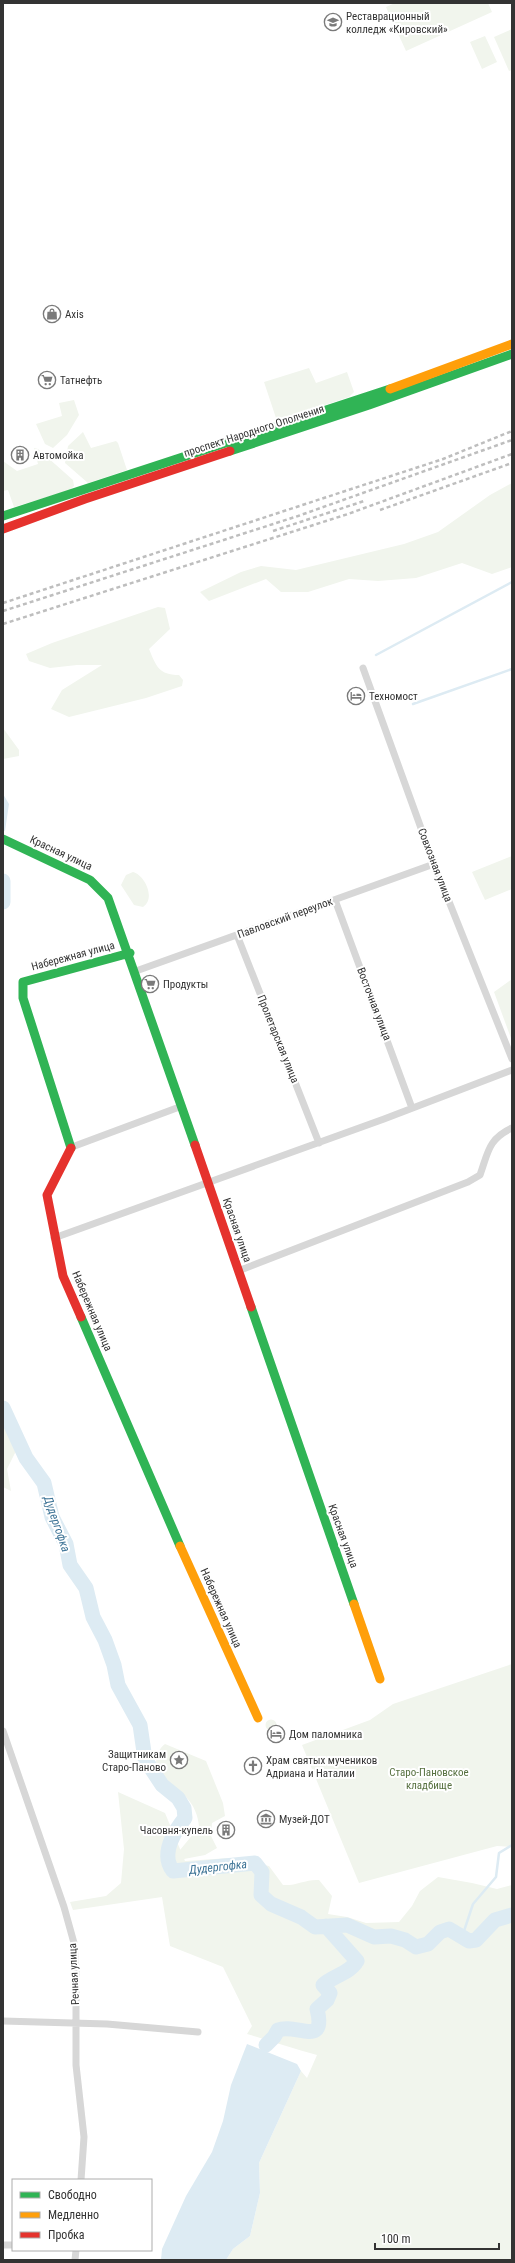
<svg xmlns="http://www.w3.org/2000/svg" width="515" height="2263" viewBox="0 0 515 2263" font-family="'Roboto Condensed',sans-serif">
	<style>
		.green { fill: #f1f5ed }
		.water { fill: #ddebf3 }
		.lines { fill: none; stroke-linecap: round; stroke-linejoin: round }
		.stream { stroke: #ddebf3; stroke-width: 2.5 }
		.river { stroke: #ddebf3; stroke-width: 15 }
		.street { stroke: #d7d7d7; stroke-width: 7 }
		.fast { stroke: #30b455; stroke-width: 9 }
		.slow { stroke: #ff9f0a; stroke-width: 9 }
		.jam { stroke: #e5322d; stroke-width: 9 }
		.rail { stroke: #bebebe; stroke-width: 2.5; stroke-dasharray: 4 3; stroke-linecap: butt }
		.labels { text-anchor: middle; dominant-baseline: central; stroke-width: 4; stroke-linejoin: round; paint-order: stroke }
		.poi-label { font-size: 11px; fill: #333; stroke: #fff; text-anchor: start }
		.street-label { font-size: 11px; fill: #333; stroke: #fff }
		.park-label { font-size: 11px; fill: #56703f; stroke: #fff }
		.water-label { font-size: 12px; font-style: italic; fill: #3f7597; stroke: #fff }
	</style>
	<rect width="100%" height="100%" fill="#fff"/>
	<path class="green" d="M 395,3 L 488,3 L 492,12 L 406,51 L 386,7 Z
		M 512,29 L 512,70 L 509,71 L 494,37 Z
		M 485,36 L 497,62 L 482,69 L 470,42 Z
		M 309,368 L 316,383 L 347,372 L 354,392 L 349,397 L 277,421 L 264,382 Z
		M 74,400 L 79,415 L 67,435 L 53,448 L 45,444 L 36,424 L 62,416 L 59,403 Z
		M 83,432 L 91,448 L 116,441 L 118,443 L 127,470 L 88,483 L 65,463 L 68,446 Z
		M 34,448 L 38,449 L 73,480 L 74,486 L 70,490 L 14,507 L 8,490 L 3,491 L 3,461 L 17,471 L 38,464 Z
		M 512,483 L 512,567 L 492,574 L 462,563 L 416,578 L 378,581 L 349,579 L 308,592 L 281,592 L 266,579 L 209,601 L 200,592 L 241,572 L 261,566 L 296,570 L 404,544 L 438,532 L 490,495 Z
		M 158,607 L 165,608 L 170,629 L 149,649 C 156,666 159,675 179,675 L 183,680 L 182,686 L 146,698 L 69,717 L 51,709 L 62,690 L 102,665 L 77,665 L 50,668 L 29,661 L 26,654 L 52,643 Z
		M 3,728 L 19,750 L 19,756 L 3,759 Z
		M 512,856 L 512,889 L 485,900 L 472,872 Z
		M 133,872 C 145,875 156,899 143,907 L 134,905 L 121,885 L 126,875 Z
		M 512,979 L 512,1041 L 494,992 Z
		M 3,1416 L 18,1447 L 7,1469 L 11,1491 L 3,1487 Z
		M 512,1664 L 512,1847 L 497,1846 L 359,1883 L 302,1745 L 370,1720 L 393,1704 Z
		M265.5 1725a5.5 5.5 0 1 1 11 0a5.5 5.5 0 1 1-11 0Z
		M 165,1744 L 206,1761 L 223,1803 L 225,1816 L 212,1823 L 211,1836 L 217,1848 L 205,1855 L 184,1859 L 180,1850 L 199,1827 C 198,1815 194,1805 185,1796 C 180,1791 172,1789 167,1784 C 154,1774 152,1754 165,1744 Z
		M 118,1792 L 165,1813 L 185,1861 L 229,1858 L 269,1866 L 283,1885 C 296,1886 306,1879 319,1880 L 332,1896 L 328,1914 L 347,1917 L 366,1923 L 399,1922 L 412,1906 L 420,1891 L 438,1877 L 472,1883 L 497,1889 L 512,1885 L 512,2260 L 226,2260 L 233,2249 L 250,2236 L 260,2193 L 259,2163 L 301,2071 L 307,2078 L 317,2055 C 293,2049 271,2041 247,2034 L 252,2026 L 223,1967 L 170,1946 L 162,1897 L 73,1910 L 70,1902 L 106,1896 L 121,1883 L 124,1849 Z"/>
	<path class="water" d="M 3,794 L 9,804 L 5,831 L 3,830 Z
		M 247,2044 L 297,2064 L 301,2071 L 259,2163 L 260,2193 L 250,2236 L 233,2249 L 226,2260 L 161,2260 L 162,2249 L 186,2196 L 212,2152 L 223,2121 L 231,2085 Z"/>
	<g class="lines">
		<path class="stream" d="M 376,655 L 512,582
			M 413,704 L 512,669
			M 462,1937 L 473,1904 L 496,1877 L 499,1853 L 512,1845"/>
		<path class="river" d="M 3,881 L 3,902
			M 3,1408 L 26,1458 L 44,1483 L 52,1517 L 66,1544 L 70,1565 L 86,1588 L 93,1617 L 105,1640 L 114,1665 L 118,1685 L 140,1725 L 145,1759 L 162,1785 L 178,1798 L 184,1808 L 185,1818 C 174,1832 160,1854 173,1871 L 255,1863 L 262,1872 L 261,1895 L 271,1904 L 301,1917 L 315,1927 L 347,1925 L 374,1937 L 391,1936 L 405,1940 L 416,1947 L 428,1944 L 440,1932 L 449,1929 L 469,1941 L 476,1940 L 495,1920 L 512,1915
			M 266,2045 L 274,2037 L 278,2030 C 296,2023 327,2048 317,2009 L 327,2000 L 330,1993 L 323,1985 C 333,1976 350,1973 357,1961 L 326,1926"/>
		<path class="street" d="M 363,668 L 434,864 L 512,1059
			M 335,900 L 412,1108
			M 237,935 L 319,1143
			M 136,971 L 434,864
			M 72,1147 L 182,1106
			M 54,1238 L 384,1119 L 512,1070
			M 238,1271 L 468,1182 L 480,1175 C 488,1153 488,1139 512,1128
			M 3,1731 L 64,1907 L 74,1943 L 76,1969 L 76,2065 L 84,2137 L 81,2180
			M 3,2021 L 107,2024 L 198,2032
			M 3,2245 L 13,2245
			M 75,2260 L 76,2250"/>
		<path class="fast" d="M 230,451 L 369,405 L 512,354
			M 3,516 L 390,389
			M 3,839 L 90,880 L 108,898 L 195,1145
			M 71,1148 L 23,998 L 23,982 L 130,953
			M 251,1307 L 354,1604
			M 81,1317 L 180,1546"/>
		<path class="slow" d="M 390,389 L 512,344
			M 180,1546 L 258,1718
			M 354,1604 L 380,1679"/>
		<path class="jam" d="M 3,529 L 85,499 L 230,451
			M 195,1145 L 251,1307
			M 71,1148 L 47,1195 L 63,1276 L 81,1317"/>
		<path class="rail" d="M 380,510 L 512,463
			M 273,531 L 364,501
			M 3,603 L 443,459 L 512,431
			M 3,611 L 298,516 L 512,440
			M 3,624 L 348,514 L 512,454"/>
	</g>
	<defs>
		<symbol id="university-ring" viewBox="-11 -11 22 22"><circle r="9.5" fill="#fff" stroke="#7a7a7a" stroke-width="1.5"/><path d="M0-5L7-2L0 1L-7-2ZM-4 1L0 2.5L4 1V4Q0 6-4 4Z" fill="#7a7a7a"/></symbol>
		<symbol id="shop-ring" viewBox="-11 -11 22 22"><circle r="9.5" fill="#fff" stroke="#7a7a7a" stroke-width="1.5"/><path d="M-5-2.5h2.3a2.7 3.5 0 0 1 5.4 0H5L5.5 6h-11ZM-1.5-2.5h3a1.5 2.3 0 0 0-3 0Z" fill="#7a7a7a"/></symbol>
		<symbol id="supermarket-ring" viewBox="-11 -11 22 22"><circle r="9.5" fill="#fff" stroke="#7a7a7a" stroke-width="1.5"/><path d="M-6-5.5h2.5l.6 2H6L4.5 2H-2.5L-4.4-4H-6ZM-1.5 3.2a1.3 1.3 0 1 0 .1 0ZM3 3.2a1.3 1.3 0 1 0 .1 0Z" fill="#7a7a7a"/></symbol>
		<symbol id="building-ring" viewBox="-11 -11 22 22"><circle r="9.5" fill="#fff" stroke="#7a7a7a" stroke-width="1.5"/><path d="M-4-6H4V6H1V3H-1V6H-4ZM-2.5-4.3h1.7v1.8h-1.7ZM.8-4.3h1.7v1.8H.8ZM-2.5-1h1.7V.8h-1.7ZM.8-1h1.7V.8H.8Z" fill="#7a7a7a"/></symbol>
		<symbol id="hotel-ring" viewBox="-11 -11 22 22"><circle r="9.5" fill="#fff" stroke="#7a7a7a" stroke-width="1.5"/><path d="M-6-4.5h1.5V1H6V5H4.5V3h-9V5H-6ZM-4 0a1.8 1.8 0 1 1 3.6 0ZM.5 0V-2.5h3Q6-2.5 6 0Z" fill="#7a7a7a"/></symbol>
		<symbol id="sight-ring" viewBox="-11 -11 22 22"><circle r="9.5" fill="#fff" stroke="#7a7a7a" stroke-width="1.5"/><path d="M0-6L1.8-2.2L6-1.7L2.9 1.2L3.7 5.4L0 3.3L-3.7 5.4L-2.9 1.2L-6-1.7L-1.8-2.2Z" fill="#7a7a7a"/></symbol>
		<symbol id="church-ring" viewBox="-11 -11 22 22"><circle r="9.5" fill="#fff" stroke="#7a7a7a" stroke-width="1.5"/><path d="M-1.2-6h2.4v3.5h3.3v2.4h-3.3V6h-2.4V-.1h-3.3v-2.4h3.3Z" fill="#7a7a7a"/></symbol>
		<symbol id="museum-ring" viewBox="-11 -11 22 22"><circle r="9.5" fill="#fff" stroke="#7a7a7a" stroke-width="1.5"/><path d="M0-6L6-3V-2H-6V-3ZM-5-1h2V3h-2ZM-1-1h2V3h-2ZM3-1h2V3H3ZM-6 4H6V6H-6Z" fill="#7a7a7a"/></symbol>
	</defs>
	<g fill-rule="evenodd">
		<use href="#university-ring" x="323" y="12" width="20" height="20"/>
		<use href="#shop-ring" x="42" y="304" width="20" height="20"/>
		<use href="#supermarket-ring" x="37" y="370" width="20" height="20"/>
		<use href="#building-ring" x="10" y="445" width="20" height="20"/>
		<use href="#hotel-ring" x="346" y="686" width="20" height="20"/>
		<use href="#supermarket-ring" x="140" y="974" width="20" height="20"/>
		<use href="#hotel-ring" x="266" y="1724" width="20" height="20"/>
		<use href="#sight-ring" x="169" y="1750" width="20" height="20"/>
		<use href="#church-ring" x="243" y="1756" width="20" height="20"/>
		<use href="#museum-ring" x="256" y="1809" width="20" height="20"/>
		<use href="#building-ring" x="216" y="1820" width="20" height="20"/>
	</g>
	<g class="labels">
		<g class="poi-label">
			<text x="346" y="16">Реставрационный<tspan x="346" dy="13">колледж «Кировский»</tspan></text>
			<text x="65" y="314">Axis</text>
			<text x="60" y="380">Татнефть</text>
			<text x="33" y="455">Автомойка</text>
			<text x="369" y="696">Техномост</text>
			<text x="163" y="984">Продукты</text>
			<text x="289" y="1734">Дом паломника</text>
			<text x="166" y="1754" text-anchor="end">Защитникам<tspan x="166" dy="13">Старо-Паново</tspan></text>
			<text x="266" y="1760">Храм святых мучеников<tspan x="266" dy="13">Адриана и Наталии</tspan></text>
			<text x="279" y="1819">Музей-ДОТ</text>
			<text x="213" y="1830" text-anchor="end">Часовня-купель</text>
		</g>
		<g class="street-label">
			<text transform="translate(254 431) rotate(-18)">проспект Народного Ополчения</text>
			<text transform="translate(61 853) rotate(25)">Красная улица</text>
			<text transform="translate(435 865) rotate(69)">Совхозная улица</text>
			<text transform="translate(285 918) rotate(-20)">Павловский переулок</text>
			<text transform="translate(73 956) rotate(-15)">Набережная улица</text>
			<text transform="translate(374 1004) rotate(69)">Восточная улица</text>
			<text transform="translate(278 1039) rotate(68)">Пролетарская улица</text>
			<text transform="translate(237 1230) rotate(71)">Красная улица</text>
			<text transform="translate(92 1311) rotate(67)">Набережная улица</text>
			<text transform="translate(343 1536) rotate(70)">Красная улица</text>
			<text transform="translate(221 1608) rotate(66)">Набережная улица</text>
			<text transform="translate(74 1974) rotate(-93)">Речная улица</text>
		</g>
		<g class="park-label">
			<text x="429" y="1772">Старо-Пановское<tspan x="429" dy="13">кладбище</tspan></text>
		</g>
		<g class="water-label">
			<text transform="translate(57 1524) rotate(71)">Дудергофка</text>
			<text transform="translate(218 1867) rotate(-6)">Дудергофка</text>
		</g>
	</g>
	<rect width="515" height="2263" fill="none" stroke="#333333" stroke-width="8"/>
	<rect x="12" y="2179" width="140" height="72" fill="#ffffff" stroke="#adadad"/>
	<rect x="20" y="2192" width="20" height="6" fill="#30b455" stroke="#adadad"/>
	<text x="48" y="2199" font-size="12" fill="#333333">Свободно</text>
	<rect x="20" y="2212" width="20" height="6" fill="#ff9f0a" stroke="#adadad"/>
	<text x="48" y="2219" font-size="12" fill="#333333">Медленно</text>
	<rect x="20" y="2232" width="20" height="6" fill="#e5322d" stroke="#adadad"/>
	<text x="48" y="2239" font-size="12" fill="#333333">Пробка</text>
	<path d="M375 2243v6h124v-6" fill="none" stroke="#333333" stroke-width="2"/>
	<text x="381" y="2243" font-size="12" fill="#333333" stroke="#ffffff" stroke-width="3" paint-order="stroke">100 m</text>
</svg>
